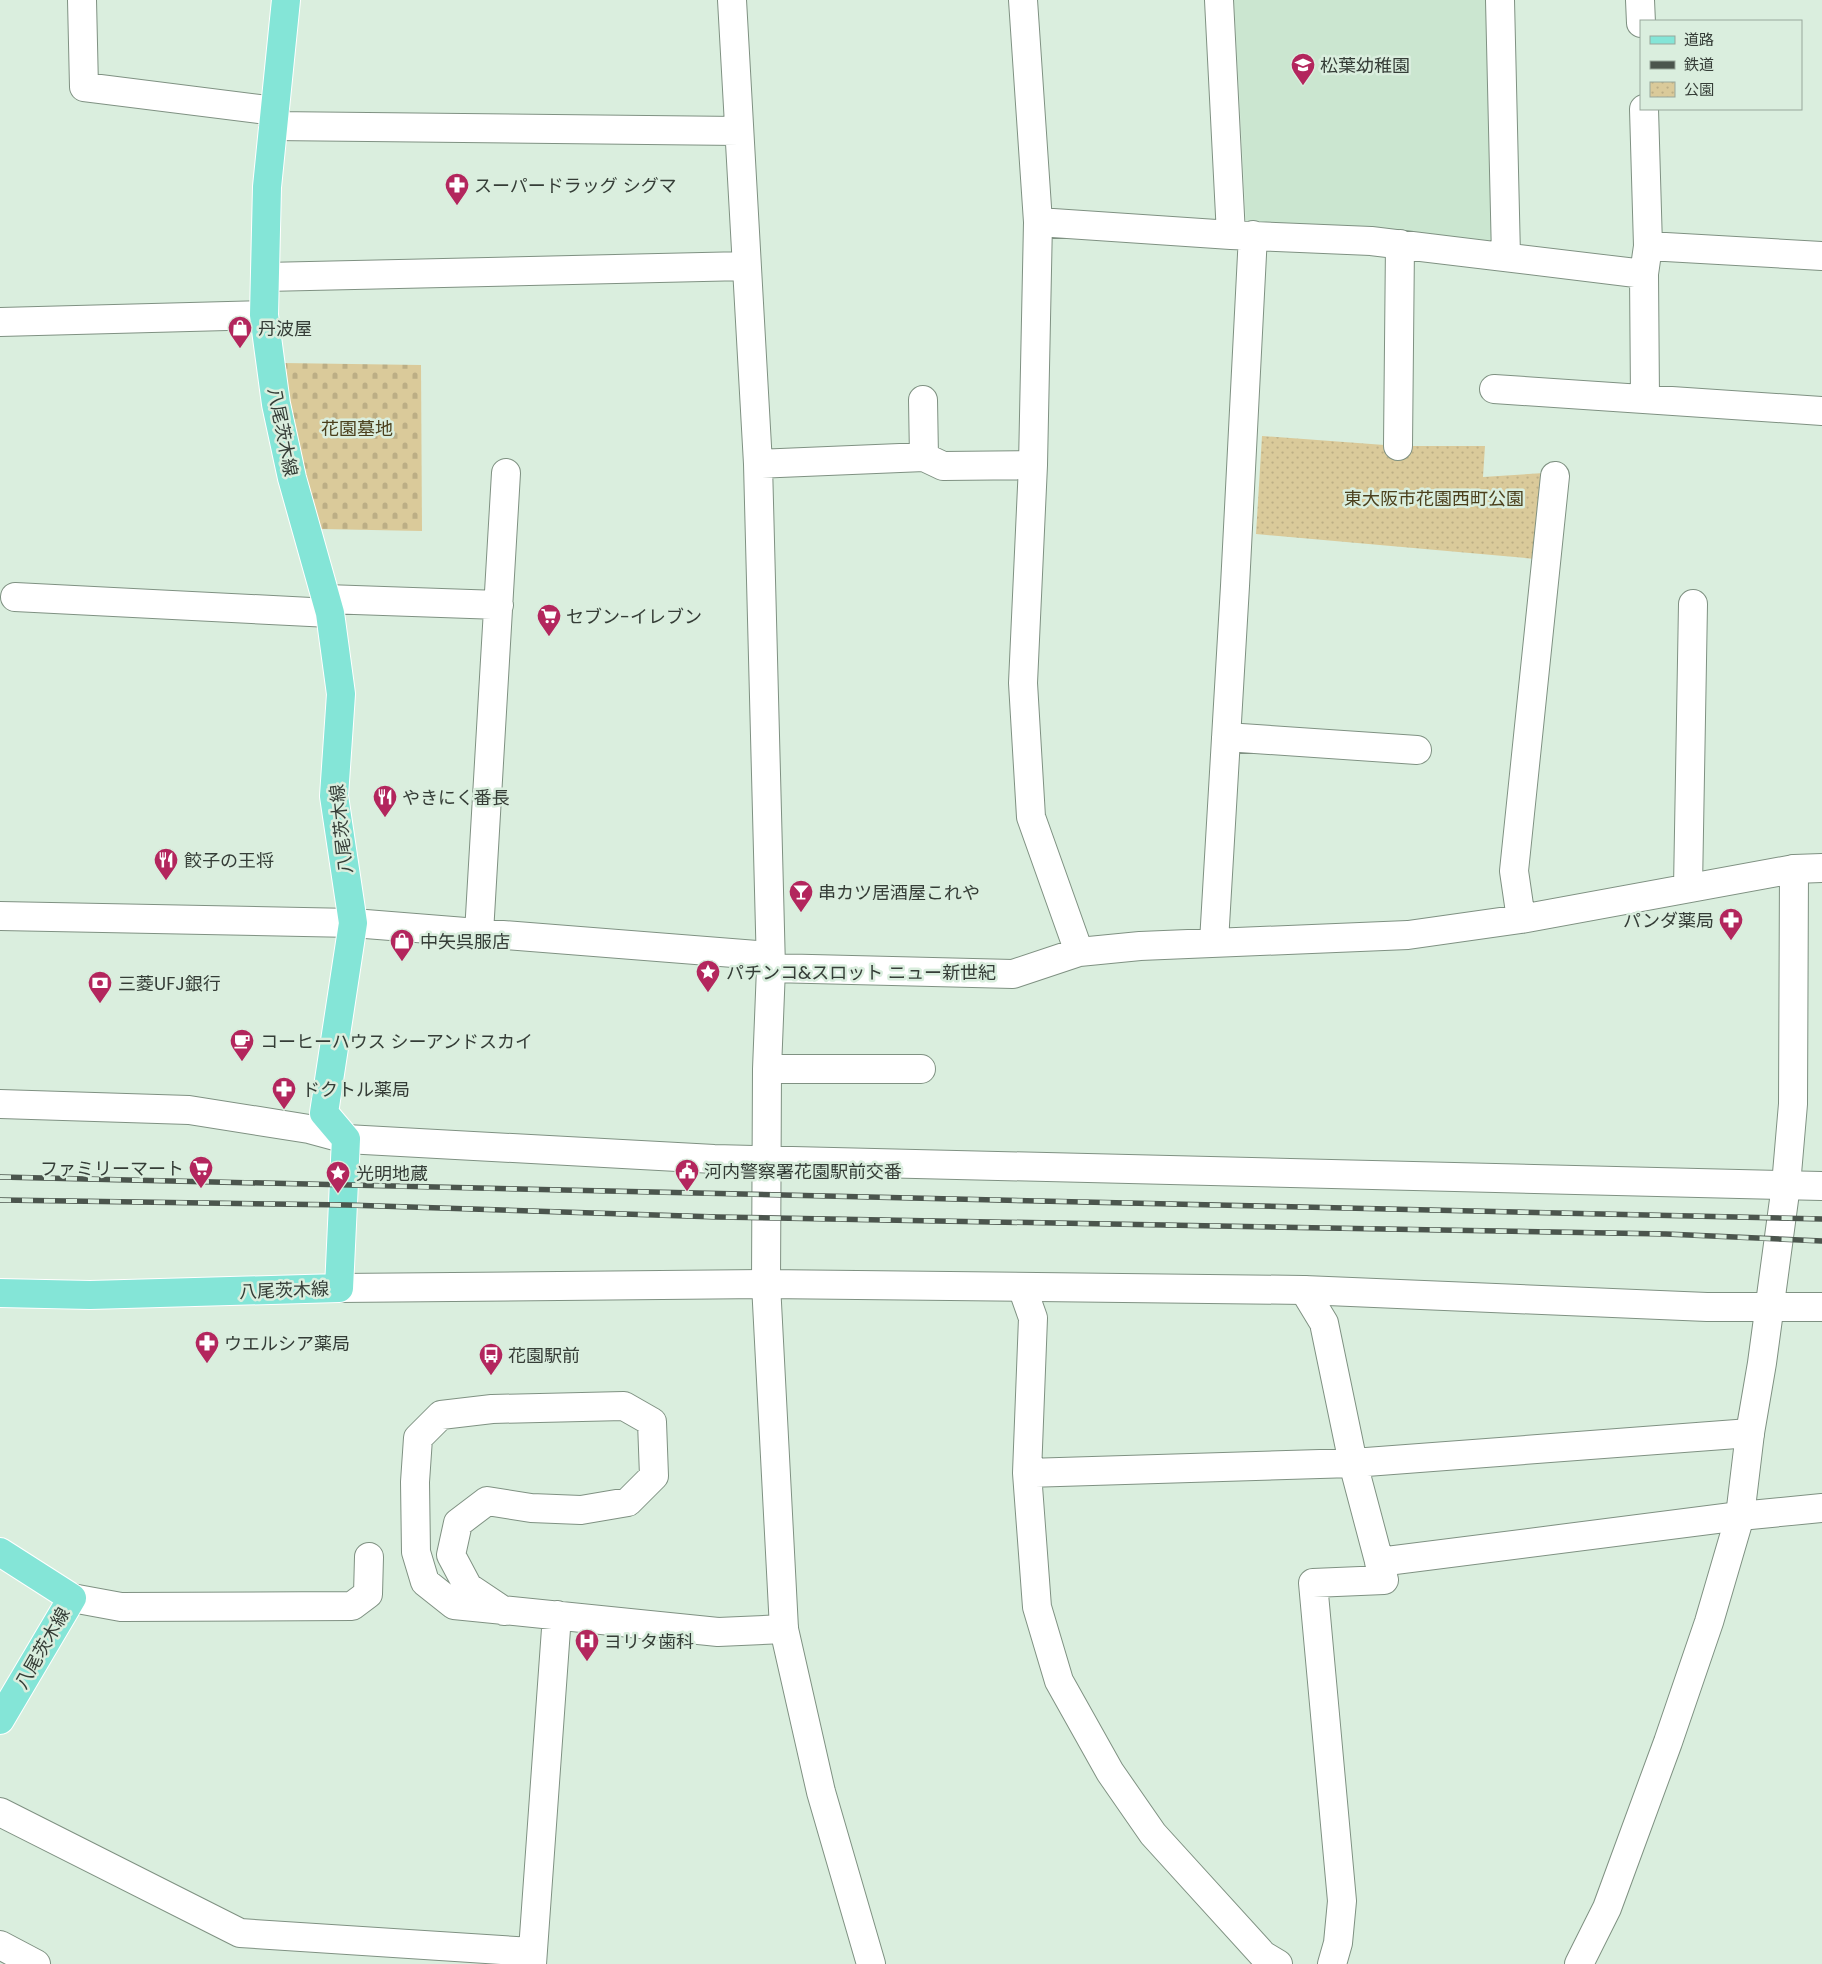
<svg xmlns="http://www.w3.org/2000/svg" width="1822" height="1964" viewBox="0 0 1822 1964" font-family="Poppins,'Noto Sans JP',sans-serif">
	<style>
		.built { fill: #cbe6d0 }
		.cemetery { fill: url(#cemetery-stones) }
		.park { fill: url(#park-dots) }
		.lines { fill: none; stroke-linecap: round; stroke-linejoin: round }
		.minor-casing { stroke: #7f9182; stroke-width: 30 }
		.tertiary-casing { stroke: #7f9182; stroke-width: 30 }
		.primary-casing { stroke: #fff; stroke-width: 30 }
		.minor { stroke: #fff; stroke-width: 28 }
		.tertiary { stroke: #fff; stroke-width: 28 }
		.primary { stroke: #84e5d7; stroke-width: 28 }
		.rail-casing { stroke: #4b554d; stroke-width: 5.5 }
		.rail { stroke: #daeede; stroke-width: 4; stroke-dasharray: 11; stroke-linecap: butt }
		.labels { text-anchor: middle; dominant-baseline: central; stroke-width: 5; stroke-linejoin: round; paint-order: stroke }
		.poi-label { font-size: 18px; fill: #353d37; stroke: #daeede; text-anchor: start }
		.park-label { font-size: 18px; fill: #4b401d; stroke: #daeede }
		.street-label { font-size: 18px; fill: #353d37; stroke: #daeede }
	</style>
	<defs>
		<pattern id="cemetery-stones" width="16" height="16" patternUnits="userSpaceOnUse" patternTransform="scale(1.25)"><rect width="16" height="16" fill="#daca9a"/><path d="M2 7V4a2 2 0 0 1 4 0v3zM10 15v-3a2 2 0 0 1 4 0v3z" fill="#bcae85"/></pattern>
		<pattern id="park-dots" width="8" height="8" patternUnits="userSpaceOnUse" patternTransform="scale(1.25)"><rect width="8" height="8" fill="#daca9a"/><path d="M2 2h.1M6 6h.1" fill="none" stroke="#bcae85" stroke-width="1.8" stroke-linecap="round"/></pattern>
	</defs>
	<rect width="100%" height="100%" fill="#daeede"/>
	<path class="built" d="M 1234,0 L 1487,0 L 1494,242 L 1246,224 Z"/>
	<path class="cemetery" d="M 283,363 L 421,365 L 422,531 L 321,529 L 287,419 Z"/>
	<path class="park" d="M 1262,436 L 1398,446 L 1485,446 L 1483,477 L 1544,473 L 1536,559 L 1256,534 Z"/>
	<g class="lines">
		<defs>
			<path id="minor" d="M 82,0 L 84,87 L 275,111
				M 732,0 L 758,464 L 771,968 L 767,1069 L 766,1284
				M 1023,0 L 1038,222 L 1033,465 L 1023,683 L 1031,817 L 1079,952
				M 1219,0 L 1231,235
				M 1500,0 L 1506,256
				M 1640,0 L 1641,23
				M 273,126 L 739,131
				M 1038,222 L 1231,235 L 1371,241 L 1644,274 L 1648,246 L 1644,109
				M 1648,246 L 1822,256
				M 1644,274 L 1645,399
				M 265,277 L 746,266
				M 0,322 L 264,315
				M 1494,389 L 1822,411
				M 923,400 L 924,457 L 943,466 L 1033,465
				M 1398,446 L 1400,244
				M 758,464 L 924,457
				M 15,597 L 330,613
				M 326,599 L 499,605
				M 1226,737 L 1417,750
				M 1688,888 L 1693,604
				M 0,916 L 353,923 L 770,956
				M 1521,919 L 1514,871 L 1555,476
				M 479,933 L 506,473
				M 1214,942 L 1235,586 L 1253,235
				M 771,968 L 1013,974 L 1079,952 L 1140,946 L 1408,935 L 1521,919 L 1794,869 L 1822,868
				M 767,1069 L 921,1069
				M 0,1104 L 189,1110 L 309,1129 L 346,1139 L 714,1159 L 1822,1186
				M 1022,1287 L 1033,1318 L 1027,1473 L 1037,1607 L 1059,1681 L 1110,1772 L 1153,1834 L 1263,1955 L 1278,1964
				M 1304,1290 L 1324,1323 L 1353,1463 L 1384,1580 L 1313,1583 L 1342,1901 L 1338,1943 L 1332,1964
				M 1027,1473 L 1353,1463 L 1750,1433
				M 1379,1562 L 1740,1516 L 1822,1508
				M 72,1598 L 121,1607 L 352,1606 L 368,1594 L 369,1557
				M 504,1611 L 468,1587 L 451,1555 L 458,1523 L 487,1501 L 531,1508 L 581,1510 L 628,1502 L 654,1476 L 652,1422 L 624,1406 L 492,1409 L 441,1415 L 418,1438 L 415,1482 L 416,1552 L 425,1582 L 454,1605 L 718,1632 L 784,1629
				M 0,1812 L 240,1933 L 532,1952
				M 0,1945 L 36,1964
				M 532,1964 L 557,1615"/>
			<path id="tertiary" d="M 766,1284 L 784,1629 L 821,1792 L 871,1964
				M 339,1288 L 766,1284 L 1304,1290 L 1707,1307 L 1822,1307
				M 1579,1964 L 1607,1908 L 1668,1742 L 1709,1622 L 1740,1516 L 1750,1433 L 1762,1363 L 1786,1185 L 1793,1104 L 1794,869"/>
			<path id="primary" d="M 0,1293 L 90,1295 L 339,1288 L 346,1139 L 324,1113 L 353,923 L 334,796 L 341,694 L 330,613 L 292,478 L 276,404 L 264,315 L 267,187 L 286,0
				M 0,1552 L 72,1598 L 0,1720"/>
		</defs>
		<use href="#minor" class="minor-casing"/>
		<use href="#tertiary" class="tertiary-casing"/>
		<use href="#primary" class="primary-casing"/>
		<use href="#minor" class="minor"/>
		<use href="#tertiary" class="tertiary"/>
		<use href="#primary" class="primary"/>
		<defs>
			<path id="rail" d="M 0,1177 L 1822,1219
				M 0,1200 L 348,1205 L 717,1217 L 1666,1234 L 1822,1241"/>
		</defs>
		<use href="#rail" class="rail-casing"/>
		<use href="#rail" class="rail"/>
	</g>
	<defs>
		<symbol id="school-pin" viewBox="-11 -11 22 30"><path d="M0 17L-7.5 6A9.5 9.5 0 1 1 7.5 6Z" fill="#b3265d" stroke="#daeede"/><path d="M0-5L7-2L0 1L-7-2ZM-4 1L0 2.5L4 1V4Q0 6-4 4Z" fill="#fff"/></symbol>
		<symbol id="pharmacy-pin" viewBox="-11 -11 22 30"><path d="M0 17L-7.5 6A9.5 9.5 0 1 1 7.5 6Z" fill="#b3265d" stroke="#daeede"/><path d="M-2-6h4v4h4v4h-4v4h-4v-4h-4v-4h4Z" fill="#fff"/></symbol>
		<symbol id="shop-pin" viewBox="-11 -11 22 30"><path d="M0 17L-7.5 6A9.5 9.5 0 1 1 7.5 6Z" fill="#b3265d" stroke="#daeede"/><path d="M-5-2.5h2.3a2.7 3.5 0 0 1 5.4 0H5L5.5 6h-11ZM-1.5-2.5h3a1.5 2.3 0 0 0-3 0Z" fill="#fff"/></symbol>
		<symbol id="supermarket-pin" viewBox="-11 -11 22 30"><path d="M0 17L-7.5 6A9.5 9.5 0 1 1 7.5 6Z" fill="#b3265d" stroke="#daeede"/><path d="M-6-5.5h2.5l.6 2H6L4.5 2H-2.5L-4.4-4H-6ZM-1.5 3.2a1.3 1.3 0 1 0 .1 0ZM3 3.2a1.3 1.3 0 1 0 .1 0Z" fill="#fff"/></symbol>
		<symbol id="restaurant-pin" viewBox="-11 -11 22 30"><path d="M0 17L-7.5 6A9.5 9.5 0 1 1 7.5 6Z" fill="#b3265d" stroke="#daeede"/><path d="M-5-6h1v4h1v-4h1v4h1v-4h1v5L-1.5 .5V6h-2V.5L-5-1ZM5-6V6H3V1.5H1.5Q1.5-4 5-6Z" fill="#fff"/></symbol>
		<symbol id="bar-pin" viewBox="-11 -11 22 30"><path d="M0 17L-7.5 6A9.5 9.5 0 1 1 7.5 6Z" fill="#b3265d" stroke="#daeede"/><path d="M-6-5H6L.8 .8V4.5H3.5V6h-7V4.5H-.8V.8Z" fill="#fff"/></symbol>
		<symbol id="sight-pin" viewBox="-11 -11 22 30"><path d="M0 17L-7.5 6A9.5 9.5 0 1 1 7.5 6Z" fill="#b3265d" stroke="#daeede"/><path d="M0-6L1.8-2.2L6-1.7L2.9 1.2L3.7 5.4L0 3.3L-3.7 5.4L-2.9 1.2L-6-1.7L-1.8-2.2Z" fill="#fff"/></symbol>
		<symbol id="bank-pin" viewBox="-11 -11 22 30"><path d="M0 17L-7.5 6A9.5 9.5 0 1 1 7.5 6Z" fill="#b3265d" stroke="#daeede"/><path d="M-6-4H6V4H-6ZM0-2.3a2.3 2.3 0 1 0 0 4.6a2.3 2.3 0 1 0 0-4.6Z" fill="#fff"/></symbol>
		<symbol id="cafe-pin" viewBox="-11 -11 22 30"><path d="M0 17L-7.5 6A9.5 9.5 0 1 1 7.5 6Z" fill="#b3265d" stroke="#daeede"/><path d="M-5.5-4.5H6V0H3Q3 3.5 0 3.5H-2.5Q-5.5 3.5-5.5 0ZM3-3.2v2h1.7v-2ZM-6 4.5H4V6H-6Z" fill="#fff"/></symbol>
		<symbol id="civic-pin" viewBox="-11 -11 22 30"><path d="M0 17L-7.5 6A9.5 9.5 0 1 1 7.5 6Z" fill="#b3265d" stroke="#daeede"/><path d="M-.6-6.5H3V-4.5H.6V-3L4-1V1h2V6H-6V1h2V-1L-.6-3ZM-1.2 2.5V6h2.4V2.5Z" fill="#fff"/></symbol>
		<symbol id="bus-pin" viewBox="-11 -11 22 30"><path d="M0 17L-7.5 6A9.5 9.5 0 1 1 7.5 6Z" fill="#b3265d" stroke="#daeede"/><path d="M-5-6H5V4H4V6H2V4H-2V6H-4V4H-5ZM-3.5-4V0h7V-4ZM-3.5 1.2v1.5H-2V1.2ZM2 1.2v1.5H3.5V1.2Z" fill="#fff"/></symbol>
		<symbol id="hospital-pin" viewBox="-11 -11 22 30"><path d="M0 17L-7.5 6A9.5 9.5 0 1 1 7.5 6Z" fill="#b3265d" stroke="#daeede"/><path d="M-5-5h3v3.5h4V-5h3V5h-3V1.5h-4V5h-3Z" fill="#fff"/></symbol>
	</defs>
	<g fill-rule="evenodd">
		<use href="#school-pin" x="1289" y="51" width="28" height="38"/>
		<use href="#pharmacy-pin" x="443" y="171" width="28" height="38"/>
		<use href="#shop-pin" x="226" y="314" width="28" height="38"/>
		<use href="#supermarket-pin" x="535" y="602" width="28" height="38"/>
		<use href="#restaurant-pin" x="371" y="783" width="28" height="38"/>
		<use href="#restaurant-pin" x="152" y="846" width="28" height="38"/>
		<use href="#bar-pin" x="787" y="878" width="28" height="38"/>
		<use href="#pharmacy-pin" x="1717" y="906" width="28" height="38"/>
		<use href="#shop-pin" x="388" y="927" width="28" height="38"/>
		<use href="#sight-pin" x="694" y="958" width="28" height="38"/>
		<use href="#bank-pin" x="86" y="969" width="28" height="38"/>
		<use href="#cafe-pin" x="228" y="1027" width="28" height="38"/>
		<use href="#pharmacy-pin" x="270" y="1075" width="28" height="38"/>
		<use href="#supermarket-pin" x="187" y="1154" width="28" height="38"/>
		<use href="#civic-pin" x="673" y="1157" width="28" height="38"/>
		<use href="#sight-pin" x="324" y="1159" width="28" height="38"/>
		<use href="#pharmacy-pin" x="193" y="1329" width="28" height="38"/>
		<use href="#bus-pin" x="477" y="1341" width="28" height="38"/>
		<use href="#hospital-pin" x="573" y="1627" width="28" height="38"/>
	</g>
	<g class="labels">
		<g class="poi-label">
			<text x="1320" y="65">松葉幼稚園</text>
			<text x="474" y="185">スーパードラッグ シグマ</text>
			<text x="258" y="328">丹波屋</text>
			<text x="566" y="616">セブン-イレブン</text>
			<text x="402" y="797">やきにく番長</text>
			<text x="184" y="860">餃子の王将</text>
			<text x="818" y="892">串カツ居酒屋これや</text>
			<text x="1714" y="920" text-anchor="end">パンダ薬局</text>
			<text x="420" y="941">中矢呉服店</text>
			<text x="726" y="972">パチンコ&amp;スロット ニュー新世紀</text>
			<text x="118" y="983">三菱UFJ銀行</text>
			<text x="260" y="1041">コーヒーハウス シーアンドスカイ</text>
			<text x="302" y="1089">ドクトル薬局</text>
			<text x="184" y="1168" text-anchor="end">ファミリーマート</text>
			<text x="704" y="1171">河内警察署花園駅前交番</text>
			<text x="356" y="1173">光明地蔵</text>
			<text x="224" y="1343">ウエルシア薬局</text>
			<text x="508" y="1355">花園駅前</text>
			<text x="604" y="1641">ヨリタ歯科</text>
		</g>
		<g class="park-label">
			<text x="357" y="428">花園墓地</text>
			<text x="1434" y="498">東大阪市花園西町公園</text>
		</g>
		<g class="street-label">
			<text transform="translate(283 432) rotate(79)">八尾茨木線</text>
			<text transform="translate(341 829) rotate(-96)">八尾茨木線</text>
			<text transform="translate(284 1290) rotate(-2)">八尾茨木線</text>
			<text transform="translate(42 1648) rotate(-60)">八尾茨木線</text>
		</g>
	</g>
	<rect x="1640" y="20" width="162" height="90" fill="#daeede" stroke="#98a79b"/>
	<rect x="1650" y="36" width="25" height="8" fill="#84e5d7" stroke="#98a79b"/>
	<text x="1684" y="45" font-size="15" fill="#353d37">道路</text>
	<rect x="1650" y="61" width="25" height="8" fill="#4b554d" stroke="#98a79b"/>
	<text x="1684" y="70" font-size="15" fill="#353d37">鉄道</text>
	<rect x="1650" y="82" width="25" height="15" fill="url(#park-dots)" stroke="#98a79b"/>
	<text x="1684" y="95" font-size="15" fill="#353d37">公園</text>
</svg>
